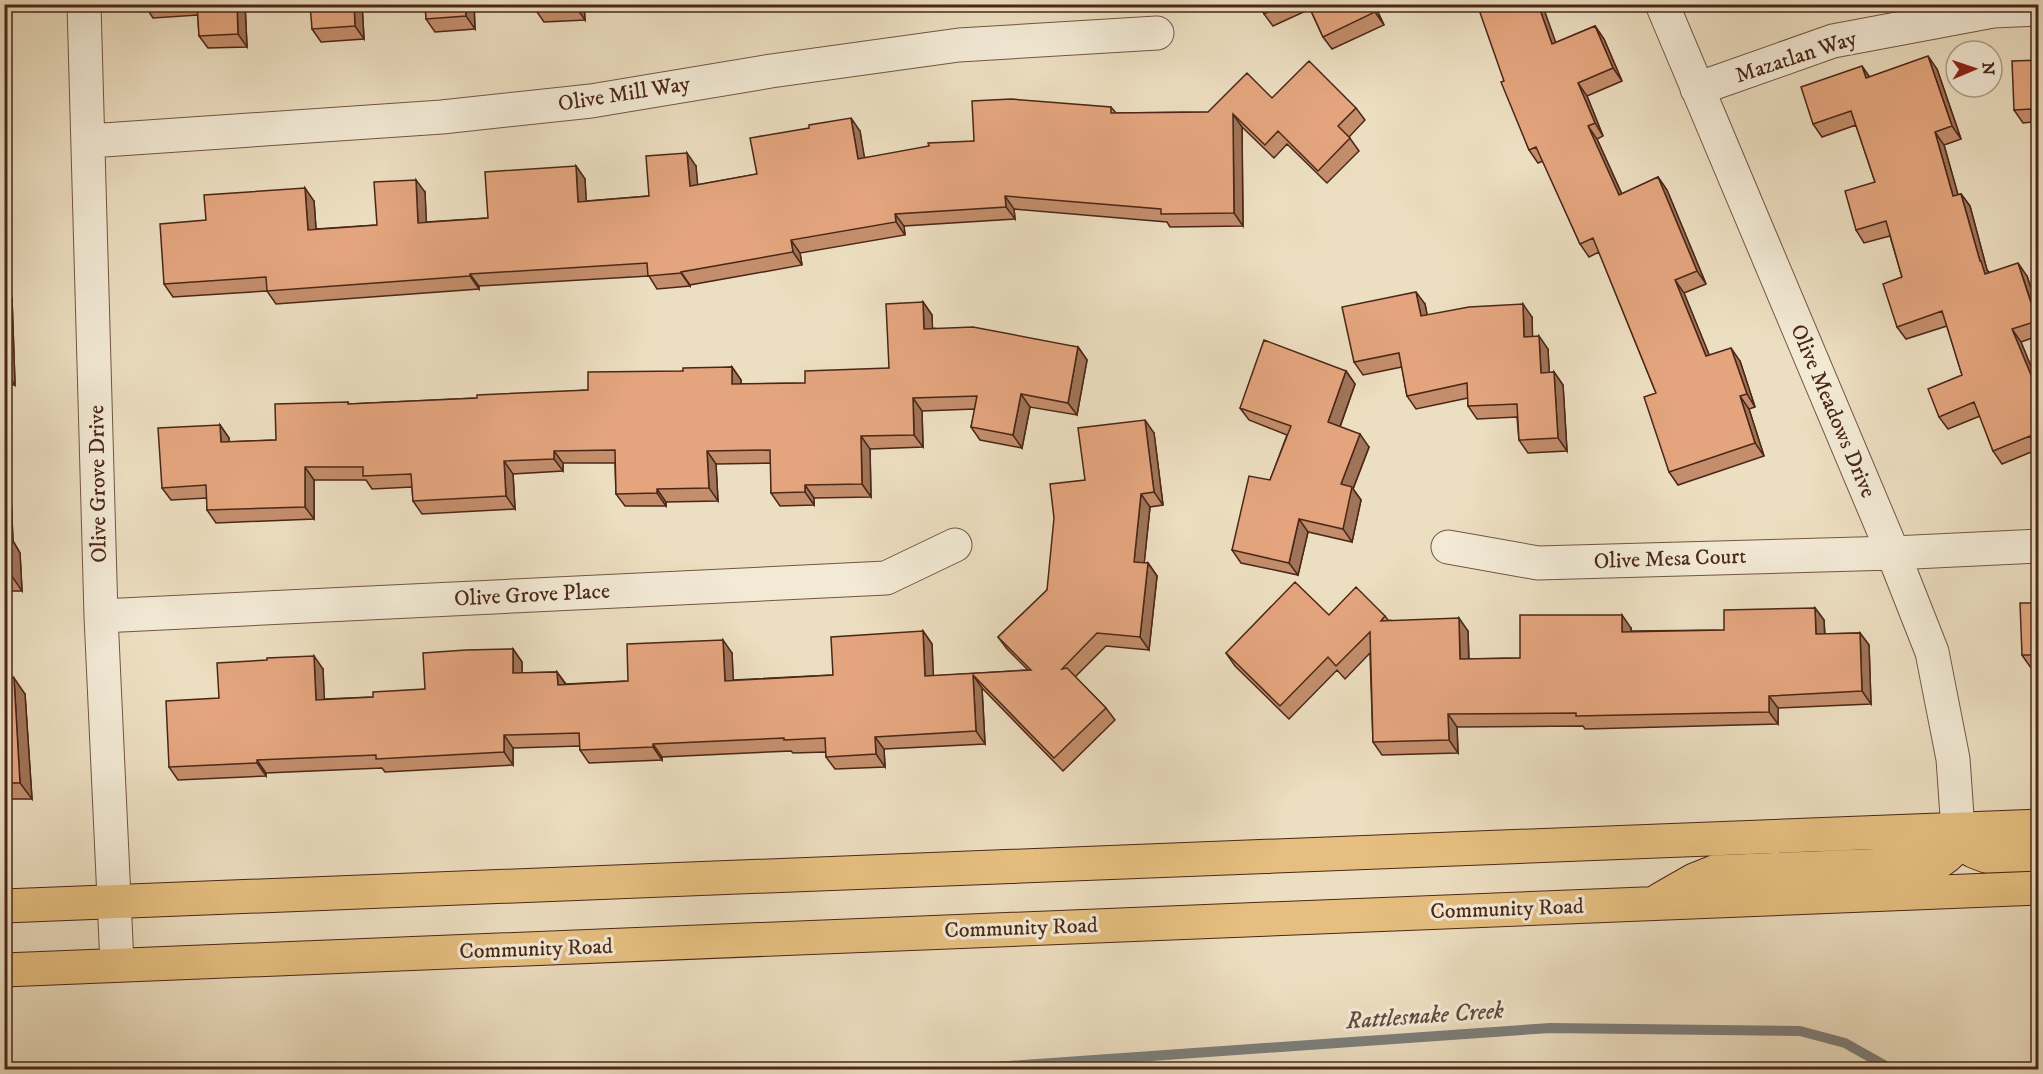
<svg xmlns="http://www.w3.org/2000/svg" width="2043" height="1074" viewBox="0 0 2043 1074" font-family="'IM FELL DW Pica',serif">
	<style>
		.lines { fill: none; stroke-linecap: round; stroke-linejoin: round }
		.stream { stroke: #7d7f7b; stroke-width: 10 }
		.minor-casing { stroke: #735542; stroke-width: 35 }
		.major-casing { stroke: #4b2718; stroke-width: 35 }
		.minor { stroke: #f3ead6; stroke-width: 33 }
		.major { stroke: #e6bf80; stroke-width: 33 }
		.wall { fill: #c48e6c; stroke: #4b2718; stroke-width: 1.5 }
		.shaded-wall { fill: #a07458; stroke: #4b2718; stroke-width: 1.5 }
		.building { fill: #e4a57e; stroke: #4b2718; stroke-width: 1.5 }
		.labels { text-anchor: middle; dominant-baseline: central; stroke-width: 6; stroke-linejoin: round; paint-order: stroke }
		.street-label { font-size: 22px; fill: #4b2718; stroke: #f3ead6 }
		.water-label { font-size: 24px; font-style: italic; fill: #604c41; stroke: #f3ead6 }
	</style>
	<rect width="100%" height="100%" fill="#ecdec0"/>
	<filter id="stains"><feTurbulence type="fractalNoise" baseFrequency=".00333" numOctaves="4"/><feColorMatrix values="0 0 0 0 .2 0 0 0 0 .09 0 0 0 0 .02 0 0 0 .5 -.17"/></filter>
	<radialGradient id="worn" r=".72"><stop offset=".6" stop-color="#630" stop-opacity="0"/><stop offset="1" stop-color="#630" stop-opacity=".3"/></radialGradient>
	<g class="lines">
		<path class="stream" d="M 952,1070 L 1550,1028 L 1800,1031 L 1845,1043 L 1893,1070"/>
		<defs>
			<path id="minor" d="M 84,4 L 101,616 L 117,964
				M 1662,4 L 1893,553 L 1932,652 L 1953,759 L 1958,830
				M 1697,89 L 1833,41 L 1993,11 L 2038,9
				M 89,141 L 442,117 L 591,101 L 771,71 L 959,45 L 1157,33
				M 1448,547 L 1538,563 L 1893,553 L 2038,546
				M 101,616 L 886,578 L 955,545"/>
			<path id="major" d="M 1958,830 L 1973,851 L 1986,856 L 2038,854
				M 1659,900 L 1694,880 L 1714,872 L 1936,863 C 1952,855 1956,847 1958,830
				M 4,906 L 2038,826
				M 4,970 L 2038,888"/>
		</defs>
		<use href="#minor" class="minor-casing"/>
		<use href="#major" class="major-casing"/>
		<use href="#minor" class="minor"/>
		<use href="#major" class="major"/>
	</g>
	<path class="wall" d="M 144,4 L 245,4 L 247,47 L 208,48 L 199,36 L 198,15 L 153,18 Z
		M 362,4 L 364,39 L 321,42 L 312,29 Z
		M 425,4 L 474,4 L 475,29 L 435,32 L 426,19 Z
		M 584,4 L 585,20 L 544,22 L 535,9 Z
		M 657,4 L 692,4 L 659,7 Z
		M 1260,4 L 1374,4 L 1384,25 L 1332,49 L 1323,37 L 1310,9 L 1273,26 L 1264,14 Z
		M 1542,4 L 1555,43 L 1595,26 L 1604,39 L 1622,81 L 1587,96 L 1603,136 L 1597,139 L 1622,194 L 1658,177 L 1667,190 L 1706,284 L 1684,293 L 1709,355 L 1740,361 L 1755,407 L 1749,409 L 1764,456 L 1678,485 L 1669,472 L 1656,393 L 1599,252 L 1589,257 L 1580,244 L 1543,161 L 1538,163 L 1529,150 L 1504,81 Z
		M 2038,60 L 2038,166 L 2033,159 L 2032,122 L 2023,123 L 2014,110 Z
		M 1937,69 L 1961,139 L 1944,145 L 1958,195 L 1961,194 L 1970,206 L 1987,270 L 1989,272 L 2027,276 L 2038,310 L 2038,336 L 2021,342 L 2038,384 L 2038,455 L 2036,450 L 2002,464 L 1993,451 L 1980,416 L 1948,429 L 1939,417 L 1962,375 L 1947,326 L 1906,339 L 1897,327 L 1902,277 L 1890,236 L 1864,243 L 1856,230 L 1875,182 L 1856,125 L 1822,137 L 1813,124 L 1870,77 Z
		M 1272,98 L 1356,108 L 1365,120 L 1349,137 L 1359,151 L 1327,183 L 1287,144 L 1274,158 L 1242,127 L 1243,226 L 1170,227 L 1167,222 L 1014,209 L 1015,219 L 904,226 L 905,235 L 800,253 L 802,265 L 690,285 L 690,286 L 657,289 L 649,276 L 479,286 L 479,289 L 276,304 L 267,291 L 173,297 L 164,284 L 206,220 L 314,201 L 316,229 L 377,225 L 425,192 L 426,222 L 488,218 L 576,166 L 585,179 L 586,201 L 649,196 L 696,166 L 697,185 L 757,174 L 860,131 L 864,158 L 974,141 L 1111,107 L 1116,113 L 1208,112 Z
		M 4,135 L 7,139 L 9,177 L 4,177 Z
		M 4,287 L 12,298 L 15,385 L 4,385 Z
		M 923,302 L 932,315 L 932,328 L 1078,347 L 1087,360 L 1077,415 L 1030,407 L 1022,448 L 980,440 L 971,427 L 975,409 L 922,411 L 923,447 L 870,449 L 871,497 L 814,498 L 814,505 L 780,506 L 771,493 L 771,463 L 716,464 L 718,501 L 666,502 L 666,506 L 625,506 L 616,494 L 615,463 L 563,463 L 563,471 L 513,474 L 515,509 L 422,514 L 413,501 L 412,487 L 372,489 L 366,480 L 314,480 L 314,519 L 216,523 L 207,510 L 207,498 L 171,500 L 162,488 L 220,425 L 229,438 L 229,442 L 276,440 L 348,402 L 349,404 L 477,398 L 588,390 L 683,371 L 732,367 L 741,380 L 741,384 L 805,383 L 889,368 Z
		M 1425,304 L 1427,315 L 1532,317 L 1532,336 L 1548,349 L 1549,373 L 1554,372 L 1563,385 L 1567,451 L 1528,453 L 1519,440 L 1517,417 L 1477,419 L 1468,406 L 1468,398 L 1416,409 L 1407,396 L 1402,367 L 1363,375 L 1354,362 Z
		M 1346,371 L 1355,384 L 1340,427 L 1369,447 L 1353,489 L 1361,500 L 1352,542 L 1308,532 L 1298,575 L 1241,563 L 1232,550 L 1270,480 L 1287,435 L 1249,420 L 1240,408 Z
		M 1154,433 L 1163,505 L 1150,507 L 1144,563 L 1148,563 L 1157,576 L 1149,650 L 1106,646 L 1075,677 L 1106,708 L 1115,720 L 1063,771 L 982,688 L 985,744 L 884,749 L 885,767 L 835,769 L 826,757 L 826,752 L 793,753 L 791,751 L 662,757 L 662,760 L 589,763 L 580,750 L 580,746 L 513,748 L 513,765 L 385,772 L 382,768 L 266,773 L 266,776 L 178,780 L 169,767 L 219,698 L 267,660 L 323,669 L 324,699 L 373,697 L 425,689 L 513,649 L 522,662 L 522,673 L 557,672 L 566,684 L 628,681 L 732,653 L 733,680 L 833,675 L 923,631 L 932,644 L 933,676 L 1028,670 L 1007,649 L 998,637 L 1047,590 L 1085,480 Z
		M 4,443 L 9,450 L 13,541 L 20,553 L 22,591 L 4,591 Z
		M 2038,603 L 2037,668 L 2031,668 L 2022,655 Z
		M 1815,608 L 1824,620 L 1825,634 L 1860,633 L 1869,645 L 1871,704 L 1778,708 L 1778,724 L 1585,729 L 1583,726 L 1457,727 L 1458,753 L 1382,755 L 1373,742 L 1370,653 L 1345,679 L 1337,670 L 1289,719 L 1235,666 L 1226,653 L 1329,615 L 1385,616 L 1388,620 L 1468,631 L 1469,659 L 1520,658 L 1631,628 L 1631,631 L 1724,630 Z
		M 4,678 L 25,694 L 32,799 L 7,799 L 9,843 L 4,843 Z"/>
	<path class="shaded-wall" d="M 4,4 L 5,4 L 8,79 L 4,75 Z
		M 237,4 L 245,4 L 247,47 L 238,34 Z
		M 354,4 L 362,4 L 364,39 L 355,26 Z
		M 465,4 L 474,4 L 475,29 L 466,16 Z
		M 576,4 L 584,4 L 585,20 L 576,7 Z
		M 1371,4 L 1374,4 L 1384,25 L 1375,12 Z
		M 1538,4 L 1542,4 L 1561,57 L 1552,44 Z
		M 1595,26 L 1604,39 L 1622,81 L 1613,68 Z
		M 1928,56 L 1937,69 L 1961,139 L 1952,126 Z
		M 1862,66 L 1871,79 L 1866,78 Z
		M 1578,83 L 1587,96 L 1603,136 L 1595,123 Z
		M 1233,114 L 1242,127 L 1243,226 L 1234,213 Z
		M 851,118 L 860,131 L 867,172 L 858,159 Z
		M 1588,126 L 1597,139 L 1628,208 L 1619,195 Z
		M 1935,132 L 1944,145 L 1962,209 L 1953,196 Z
		M 4,135 L 7,139 L 9,177 L 4,171 Z
		M 687,153 L 696,166 L 699,199 L 690,186 Z
		M 576,166 L 585,179 L 587,215 L 578,202 Z
		M 1658,177 L 1667,190 L 1706,284 L 1697,271 Z
		M 416,180 L 425,192 L 427,236 L 418,223 Z
		M 305,188 L 314,201 L 317,243 L 308,230 Z
		M 1961,194 L 1970,206 L 1987,270 L 1990,274 L 1985,274 L 1980,261 Z
		M 1005,196 L 1014,209 L 1015,219 L 1006,207 Z
		M 895,214 L 904,226 L 905,235 L 896,222 Z
		M 791,240 L 800,253 L 802,265 L 793,252 Z
		M 2018,263 L 2027,276 L 2038,310 L 2038,322 Z
		M 681,272 L 690,285 L 690,286 L 681,273 Z
		M 470,274 L 479,286 L 479,289 L 470,276 Z
		M 1675,280 L 1684,293 L 1715,369 L 1706,356 Z
		M 4,287 L 12,298 L 15,385 L 4,370 Z
		M 1416,292 L 1425,304 L 1430,329 L 1421,316 Z
		M 923,302 L 932,315 L 933,341 L 924,329 Z
		M 1523,304 L 1532,317 L 1533,350 L 1524,337 Z
		M 2012,329 L 2021,342 L 2038,384 L 2038,392 Z
		M 1539,336 L 1548,349 L 1550,386 L 1541,373 Z
		M 1078,347 L 1087,360 L 1077,415 L 1068,403 Z
		M 1731,348 L 1740,361 L 1755,407 L 1747,394 Z
		M 732,367 L 741,380 L 741,397 L 732,384 Z
		M 1346,371 L 1355,384 L 1337,435 L 1328,422 Z
		M 1554,372 L 1563,385 L 1567,451 L 1558,438 Z
		M 1021,394 L 1030,407 L 1022,448 L 1013,435 Z
		M 1740,396 L 1749,409 L 1764,456 L 1755,443 Z
		M 913,398 L 922,411 L 923,447 L 914,435 Z
		M 1145,420 L 1154,433 L 1163,505 L 1154,492 Z
		M 220,425 L 229,438 L 230,455 L 221,442 Z
		M 1360,434 L 1369,447 L 1353,489 L 1361,500 L 1352,542 L 1343,529 L 1341,484 Z
		M 861,436 L 870,449 L 871,497 L 862,484 Z
		M 4,443 L 9,450 L 13,541 L 20,553 L 22,591 L 11,575 L 4,541 Z
		M 554,451 L 563,463 L 563,471 L 554,459 Z
		M 707,451 L 716,464 L 718,501 L 709,488 Z
		M 504,461 L 513,474 L 515,509 L 506,496 Z
		M 305,467 L 314,480 L 314,519 L 305,507 Z
		M 805,485 L 814,498 L 814,505 L 805,492 Z
		M 657,489 L 666,502 L 666,506 L 657,493 Z
		M 1141,494 L 1150,507 L 1143,575 L 1134,562 Z
		M 1299,519 L 1308,532 L 1298,575 L 1289,563 Z
		M 1148,563 L 1157,576 L 1149,650 L 1140,637 Z
		M 1815,608 L 1824,620 L 1825,647 L 1816,634 Z
		M 1622,615 L 1631,628 L 1631,644 L 1622,632 Z
		M 1459,618 L 1468,631 L 1469,672 L 1460,659 Z
		M 923,631 L 932,644 L 934,689 L 925,676 Z
		M 1860,633 L 1869,645 L 1871,704 L 1862,691 Z
		M 723,640 L 732,653 L 734,693 L 725,681 Z
		M 513,649 L 522,662 L 522,686 L 513,673 Z
		M 314,656 L 323,669 L 325,712 L 316,700 Z
		M 557,672 L 566,685 L 558,685 Z
		M 973,675 L 982,688 L 985,744 L 976,731 Z
		M 14,678 L 25,694 L 32,799 L 20,783 Z
		M 1769,696 L 1778,708 L 1778,724 L 1769,712 Z
		M 1448,714 L 1457,727 L 1458,753 L 1449,740 Z
		M 504,735 L 513,748 L 513,765 L 504,752 Z
		M 875,737 L 884,749 L 885,767 L 876,754 Z
		M 653,744 L 662,757 L 662,760 L 653,747 Z
		M 257,760 L 266,773 L 266,776 L 257,763 Z
		M 4,796 L 7,799 L 9,843 L 4,836 Z"/>
	<path class="building" d="M 197,4 L 237,4 L 238,34 L 199,36 Z
		M 310,4 L 354,4 L 355,26 L 312,29 Z
		M 425,4 L 465,4 L 466,16 L 426,19 Z
		M 535,4 L 576,4 L 576,7 L 535,9 Z
		M 1260,4 L 1284,4 L 1264,14 Z
		M 1308,4 L 1371,4 L 1375,12 L 1323,37 Z
		M 1477,4 L 1538,4 L 1552,44 L 1595,26 L 1613,68 L 1578,83 L 1595,123 L 1588,126 L 1619,195 L 1658,177 L 1697,271 L 1675,280 L 1706,356 L 1731,348 L 1747,394 L 1740,396 L 1755,443 L 1669,472 L 1644,397 L 1656,393 L 1593,238 L 1580,244 L 1536,147 L 1529,150 L 1501,82 L 1504,81 Z
		M 1928,56 L 1952,126 L 1935,132 L 1953,196 L 1961,194 L 1980,261 L 1981,261 L 1985,274 L 2018,263 L 2037,321 L 2012,329 L 2038,392 L 2038,455 L 2030,436 L 1993,451 L 1974,402 L 1939,417 L 1928,389 L 1962,375 L 1942,311 L 1897,327 L 1883,284 L 1902,277 L 1886,221 L 1856,230 L 1845,191 L 1875,182 L 1851,111 L 1813,124 L 1801,87 L 1862,66 L 1866,78 Z
		M 2038,60 L 2038,158 L 2033,159 L 2031,109 L 2014,110 L 2012,61 Z
		M 1309,61 L 1356,108 L 1338,126 L 1350,138 L 1318,171 L 1278,131 L 1265,145 L 1233,114 L 1234,213 L 1161,214 L 1161,209 L 1005,196 L 1006,207 L 895,214 L 896,222 L 791,240 L 793,252 L 681,272 L 681,273 L 648,276 L 647,263 L 470,274 L 470,276 L 267,291 L 266,277 L 164,284 L 160,224 L 206,220 L 204,195 L 305,188 L 308,230 L 377,225 L 374,182 L 416,180 L 418,223 L 488,218 L 485,172 L 576,166 L 578,202 L 649,196 L 646,156 L 687,153 L 690,186 L 757,174 L 750,138 L 809,128 L 809,125 L 851,118 L 858,159 L 929,146 L 928,143 L 974,141 L 972,101 L 1011,99 L 1111,107 L 1111,113 L 1208,112 L 1247,73 L 1272,98 Z
		M 1416,292 L 1421,316 L 1469,307 L 1523,304 L 1524,337 L 1539,336 L 1541,373 L 1554,372 L 1558,438 L 1519,440 L 1517,404 L 1468,406 L 1467,383 L 1407,396 L 1399,353 L 1354,362 L 1342,307 Z
		M 923,302 L 924,329 L 973,327 L 1078,347 L 1068,403 L 1021,394 L 1013,435 L 971,427 L 977,396 L 913,398 L 914,435 L 861,436 L 862,484 L 805,485 L 805,492 L 771,493 L 770,450 L 707,451 L 709,488 L 657,489 L 657,493 L 616,494 L 615,450 L 554,451 L 554,459 L 504,461 L 506,496 L 413,501 L 411,474 L 363,476 L 363,467 L 305,467 L 305,507 L 207,510 L 206,485 L 162,488 L 158,428 L 220,425 L 221,442 L 276,440 L 275,404 L 348,402 L 348,404 L 477,398 L 477,395 L 588,390 L 588,372 L 683,371 L 683,368 L 732,367 L 732,384 L 805,383 L 805,371 L 889,368 L 886,304 Z
		M 1264,340 L 1346,371 L 1328,422 L 1360,434 L 1341,484 L 1352,487 L 1343,529 L 1299,519 L 1289,563 L 1232,550 L 1249,476 L 1270,480 L 1291,426 L 1240,408 Z
		M 1145,420 L 1154,492 L 1141,494 L 1134,562 L 1148,563 L 1140,637 L 1097,633 L 1062,669 L 1067,668 L 1106,708 L 1054,758 L 973,675 L 976,731 L 875,737 L 876,754 L 826,757 L 825,738 L 784,740 L 784,738 L 653,744 L 653,747 L 580,750 L 579,733 L 504,735 L 504,752 L 376,759 L 376,755 L 257,760 L 257,763 L 169,767 L 166,701 L 219,698 L 217,663 L 267,660 L 267,658 L 314,656 L 316,700 L 373,697 L 373,692 L 425,689 L 423,653 L 466,650 L 513,649 L 513,673 L 557,672 L 558,685 L 628,681 L 627,644 L 723,640 L 725,681 L 833,675 L 831,637 L 923,631 L 925,676 L 1031,670 L 998,637 L 1047,590 L 1054,518 L 1050,484 L 1085,480 L 1078,428 Z
		M 4,537 L 9,537 L 11,575 L 4,575 Z
		M 1295,582 L 1329,615 L 1356,587 L 1385,616 L 1381,621 L 1459,618 L 1460,659 L 1520,658 L 1520,615 L 1622,615 L 1622,632 L 1724,630 L 1724,610 L 1815,608 L 1816,634 L 1860,633 L 1862,691 L 1769,696 L 1769,712 L 1576,716 L 1576,713 L 1448,714 L 1449,740 L 1373,742 L 1370,632 L 1336,666 L 1328,657 L 1280,706 L 1226,653 Z
		M 2020,603 L 2038,603 L 2038,704 L 2037,655 L 2022,655 Z
		M 4,678 L 14,678 L 20,783 L 4,783 Z"/>
	<g class="labels">
		<g class="street-label">
			<text transform="translate(1796 57) rotate(-18)">Mazatlan Way</text>
			<text transform="translate(624 94) rotate(-9)">Olive Mill Way</text>
			<text transform="translate(1833 411) rotate(67)">Olive Meadows Drive</text>
			<text transform="translate(98 484) rotate(-91)">Olive Grove Drive</text>
			<text transform="translate(1670 559) rotate(-2)">Olive Mesa Court</text>
			<text transform="translate(532 595) rotate(-3)">Olive Grove Place</text>
			<text transform="translate(1507 909) rotate(-2)">Community Road</text>
			<text transform="translate(1021 928) rotate(-2)">Community Road</text>
			<text transform="translate(536 949) rotate(-2)">Community Road</text>
		</g>
		<g class="water-label">
			<text transform="translate(1425 1016) rotate(-4)">Rattlesnake Creek</text>
		</g>
	</g>
	<rect width="2043" height="1074" fill="none" stroke="#ecdec0" stroke-width="24"/>
	<rect x="6" y="6" width="2031" height="1062" fill="none" stroke="#4b2718" stroke-width="3"/>
	<rect x="12" y="12" width="2019" height="1050" fill="none" stroke="#4b2718" stroke-width="1.5"/>
	<g transform="translate(1974 69) rotate(88)"><circle r="28" fill="#f3ead6" stroke="#b09c8a" stroke-width="1.5"/>
	<path d="M0-4.5L10 22L0 15L-10 22Z" fill="#8f2418"/>
	<text y="-9" font-size="16" font-weight="bold" text-anchor="middle" fill="#4b2718">N</text>
	</g>
	<rect width="100%" height="100%" filter="url(#stains)"/>
	<rect width="100%" height="100%" fill="url(#worn)"/>
</svg>
